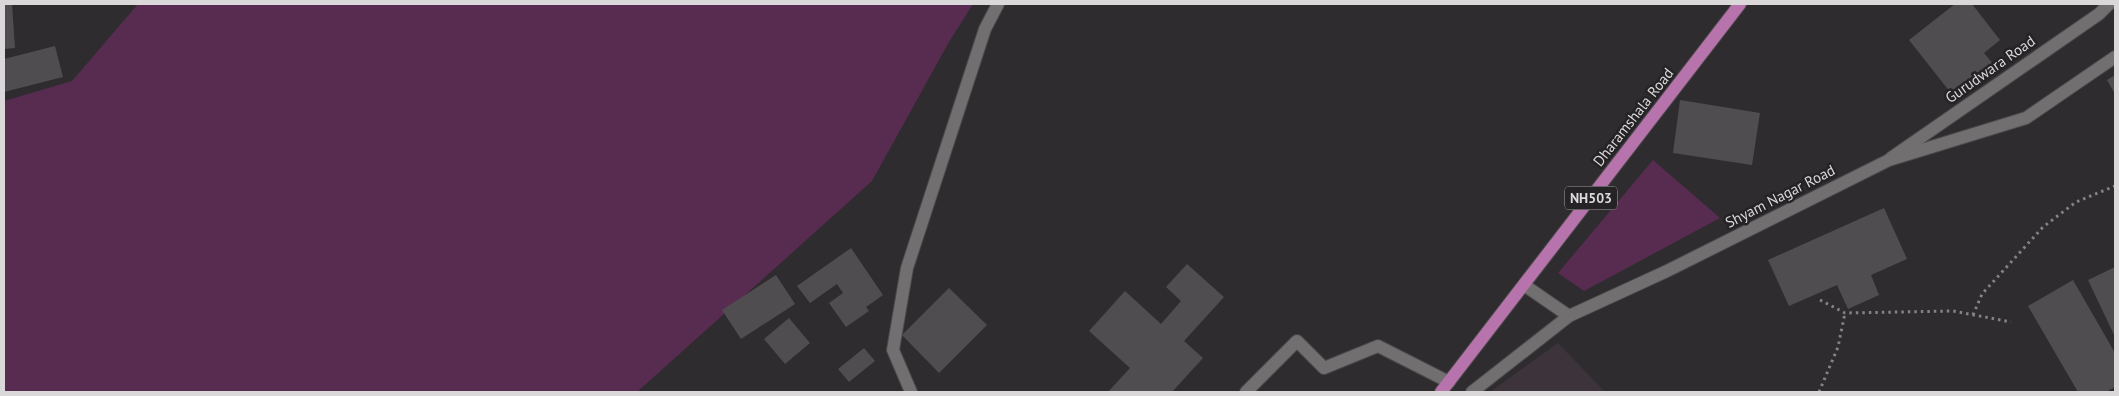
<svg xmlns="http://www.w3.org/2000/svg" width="2119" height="396" viewBox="0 0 2119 396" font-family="'PT Sans',sans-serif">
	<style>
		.built { fill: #3c343a }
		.green { fill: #572c50 }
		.building { fill: #504d50 }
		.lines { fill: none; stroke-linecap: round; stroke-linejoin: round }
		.lane-casing { stroke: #4a4849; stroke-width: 14 }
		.street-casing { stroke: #4a4849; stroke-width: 14 }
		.secondary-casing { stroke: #4a4849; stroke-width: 14 }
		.primary-casing { stroke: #4a4849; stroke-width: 14 }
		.path { stroke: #858284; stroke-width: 3; stroke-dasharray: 2.5 4; stroke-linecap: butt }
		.lane { stroke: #726f71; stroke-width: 12 }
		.street { stroke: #726f71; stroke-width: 12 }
		.secondary { stroke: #726f71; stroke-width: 12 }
		.primary { stroke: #b774ac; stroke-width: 12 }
		.labels { text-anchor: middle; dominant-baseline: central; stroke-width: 5; stroke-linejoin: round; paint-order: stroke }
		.shield { fill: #252325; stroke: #a4a2a3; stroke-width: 1 }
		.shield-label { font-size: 14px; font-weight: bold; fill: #dad8d9 }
		.street-label { font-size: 15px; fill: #dad8d9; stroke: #252325 }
	</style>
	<rect width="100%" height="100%" fill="#2f2c2f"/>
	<path class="built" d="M 1558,343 L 1605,392 L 1490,392 Z"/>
	<path class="green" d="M 138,4 L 973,4 L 949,42 L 872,181 L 637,392 L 4,392 L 4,101 L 72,81 Z
		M 1653,160 L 1720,218 L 1584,291 L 1558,273 Z"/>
	<path class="building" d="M 4,4 L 12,4 L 15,48 L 4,49 Z
		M 1955,4 L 1972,4 L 2000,40 L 1984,53 L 1994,65 L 1954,97 L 1909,40 Z
		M 55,46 L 63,77 L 4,92 L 4,59 Z
		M 2115,75 L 2115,94 L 2107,80 Z
		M 1680,100 L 1760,113 L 1752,165 L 1673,153 Z
		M 1884,208 L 1907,259 L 1871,275 L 1879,295 L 1848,309 L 1837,285 L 1789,306 L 1768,260 Z
		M 851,248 L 883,295 L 866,307 L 869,311 L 846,327 L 829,303 L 843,293 L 837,284 L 810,303 L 797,286 Z
		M 1187,264 L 1224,297 L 1184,341 L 1203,358 L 1172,392 L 1108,392 L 1130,368 L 1089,331 L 1125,291 L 1161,324 L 1181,301 L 1166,287 Z
		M 2115,267 L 2115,337 L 2088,280 Z
		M 776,275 L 795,304 L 741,339 L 722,310 Z
		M 2073,280 L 2115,353 L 2115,387 L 2106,392 L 2078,392 L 2028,306 Z
		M 949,288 L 987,325 L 939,373 L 902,335 Z
		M 789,318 L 810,343 L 785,364 L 764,339 Z
		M 864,348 L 875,361 L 849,382 L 838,369 Z"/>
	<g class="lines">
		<defs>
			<path id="lane" d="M 1246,392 L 1297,341 L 1324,368 L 1378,346 L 1449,382"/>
			<path id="street" d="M 1891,158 L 2099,14 L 2109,4
				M 911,392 L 893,350 L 907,268 L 985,29 L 998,4"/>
			<path id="secondary" d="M 1524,285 L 1569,316
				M 1472,392 L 1569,316 L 1667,271 L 1889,160 L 2026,118 L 2115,57"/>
			<path id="primary" d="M 1441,392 L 1740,4"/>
		</defs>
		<use href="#lane" class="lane-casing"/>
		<use href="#street" class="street-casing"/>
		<use href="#secondary" class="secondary-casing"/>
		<use href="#primary" class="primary-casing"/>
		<path class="path" d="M 1820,300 L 1845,313 L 1953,311 L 2011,322
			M 1973,315 L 1982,294 L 2043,227 L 2076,202 L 2115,186
			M 1819,392 L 1838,347 L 1845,313"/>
		<use href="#lane" class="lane"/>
		<use href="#street" class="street"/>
		<use href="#secondary" class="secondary"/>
		<use href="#primary" class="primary"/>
	</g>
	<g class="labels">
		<rect class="shield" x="1565" y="186.5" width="52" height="23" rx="4"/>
		<g class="shield-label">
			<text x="1591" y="198">NH503</text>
		</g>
		<g class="street-label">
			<text transform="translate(1990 69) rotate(-35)">Gurudwara Road</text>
			<text transform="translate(1633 117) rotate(-52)">Dharamshala Road</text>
			<text transform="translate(1780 196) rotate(-27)">Shyam Nagar Road</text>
		</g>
	</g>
	<rect width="2119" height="396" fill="none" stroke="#dad8d9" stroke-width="10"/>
</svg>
